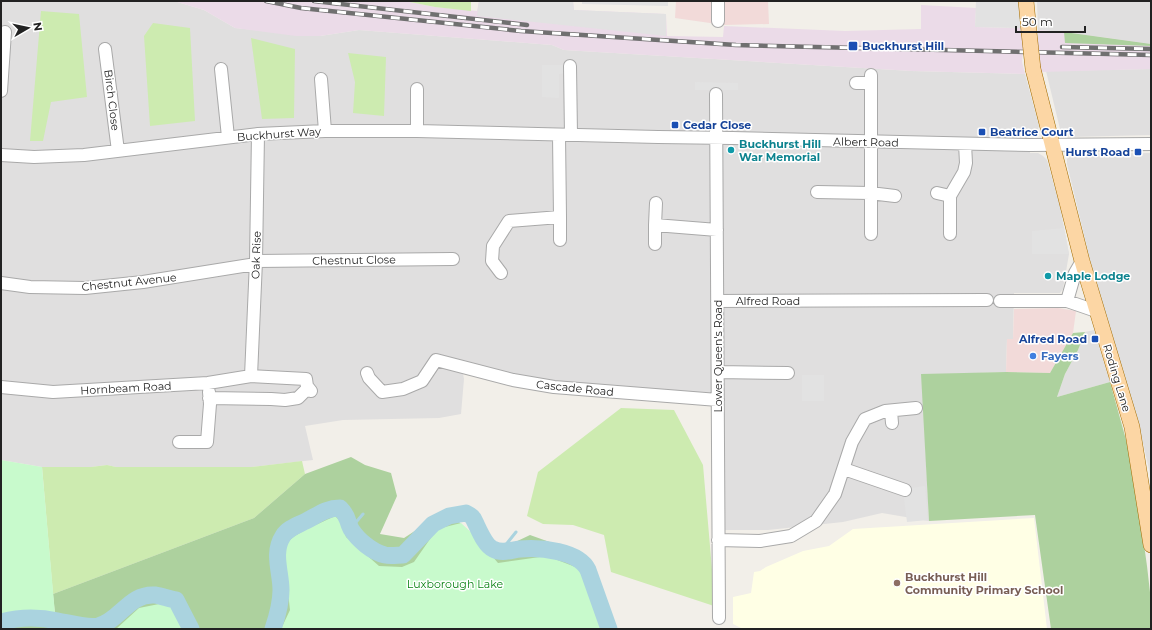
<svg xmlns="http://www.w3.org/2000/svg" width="1152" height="630" viewBox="0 0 1152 630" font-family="Montserrat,sans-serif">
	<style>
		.residential { fill: #e0dfdf }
		.commercial { fill: #f2dad9 }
		.industrial { fill: #ebdbe8 }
		.education { fill: #ffffe5 }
		.grass { fill: #cdebb0 }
		.forest { fill: #add19e }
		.park { fill: #c8facc }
		.parking { fill: #e2e2e2 }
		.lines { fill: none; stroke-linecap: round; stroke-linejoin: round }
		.stream { stroke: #aad3df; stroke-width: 3 }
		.river { stroke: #aad3df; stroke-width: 17 }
		.minor-casing { stroke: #a9a9a9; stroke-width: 14 }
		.major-casing { stroke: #a06b00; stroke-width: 16 }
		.minor { stroke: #fff; stroke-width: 12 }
		.major { stroke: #fcd6a4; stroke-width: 15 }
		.rail-casing { stroke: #707070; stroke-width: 4.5 }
		.rail { stroke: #fff; stroke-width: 3; stroke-dasharray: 9; stroke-linecap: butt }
		.major-bridge-casing { stroke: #a06b00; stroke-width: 16; stroke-linecap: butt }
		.major-bridge { stroke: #fcd6a4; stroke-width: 15 }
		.transit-dot { fill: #1a4fb4; stroke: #fff; stroke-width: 1.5 }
		.culture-dot { fill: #0f9aa8; stroke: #fff; stroke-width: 1.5 }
		.shop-dot { fill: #3f7fe0; stroke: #fff; stroke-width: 1.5 }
		.education-dot { fill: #8d6e63; stroke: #fff; stroke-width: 1.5 }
		.labels { text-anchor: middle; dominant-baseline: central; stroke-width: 3; stroke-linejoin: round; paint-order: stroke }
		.transit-label { font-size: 11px; font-weight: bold; fill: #164399; stroke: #fff; text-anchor: start }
		.street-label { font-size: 11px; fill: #222; stroke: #fff }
		.culture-label { font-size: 11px; font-weight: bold; fill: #0d838f; stroke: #fff; text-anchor: start }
		.shop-label { font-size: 11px; font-weight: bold; fill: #366cbe; stroke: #fff; text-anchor: start }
		.education-label { font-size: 11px; font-weight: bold; fill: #785e54; stroke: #fff; text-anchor: start }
		.park-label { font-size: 11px; fill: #0c8416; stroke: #fff }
	</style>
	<rect width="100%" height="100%" fill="#f2efe9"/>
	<path class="residential" d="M 1,1 L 174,1 L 204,10 L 235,28 L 320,36 L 359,30 L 552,45 L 564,50 L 912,71 L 1025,74 L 1039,126 L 1036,135 L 1029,137 L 1030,153 L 1038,153 L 1043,156 L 1047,160 L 1060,207 L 1069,254 L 1063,289 L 1060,293 L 1014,293 L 1013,339 L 1007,339 L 1006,372 L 922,375 L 929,521 L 882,513 L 843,522 L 768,530 L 725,530 L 724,397 L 557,382 L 461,363 L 464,379 L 461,414 L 439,418 L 343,420 L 305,426 L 313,460 L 251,467 L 116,467 L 107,465 L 91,467 L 42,467 L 1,460 Z
		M 1037,1 L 1151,1 L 1151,44 L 1065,32 L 1038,30 Z
		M 1151,69 L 1151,135 L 1069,137 L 1060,129 L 1046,71 Z
		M 1151,153 L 1151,478 L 1142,439 L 1092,268 L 1067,164 L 1067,159 L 1072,154 Z
		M 1094,330 L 1110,382 L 1057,397 L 1065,374 L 1078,350 L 1085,332 Z"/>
	<path class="commercial" d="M 676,1 L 768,1 L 769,24 L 724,25 L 675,18 Z
		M 1058,308 L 1076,311 L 1073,333 L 1050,373 L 1006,372 L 1007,339 L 1013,339 L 1014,309 Z"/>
	<path class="industrial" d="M 174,1 L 405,1 L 435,7 L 477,11 L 479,1 L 573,1 L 574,10 L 666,14 L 667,36 L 723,37 L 724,26 L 845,31 L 921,29 L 921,5 L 976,8 L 975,27 L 1021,28 L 1023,46 L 1022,62 L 1025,74 L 912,71 L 564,50 L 552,45 L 359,30 L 320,36 L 296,36 L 235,28 L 204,10 Z
		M 1038,30 L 1064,32 L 1151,44 L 1151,69 L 1041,72 L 1038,63 Z"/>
	<path class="education" d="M 1034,518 L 1047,629 L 743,629 L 733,624 L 733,597 L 751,593 L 754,572 L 760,571 L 766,567 L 803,551 L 829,546 L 853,529 Z"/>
	<path class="grass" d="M 405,1 L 471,1 L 471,11 L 435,7 Z
		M 41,11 L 79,14 L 87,97 L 51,102 L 43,141 L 30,141 Z
		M 153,23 L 190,28 L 195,121 L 150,126 L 144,36 Z
		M 251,38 L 295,49 L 294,118 L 262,119 Z
		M 348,53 L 386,57 L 384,116 L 353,113 L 355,82 Z
		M 621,408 L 674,410 L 703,465 L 713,581 L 714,606 L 611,572 L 604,535 L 573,525 L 543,524 L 527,516 L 538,472 Z
		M 302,461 L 305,474 L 254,518 L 53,594 L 42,467 L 91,467 L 107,465 L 116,467 L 251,467 Z"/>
	<path class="forest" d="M 1064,32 L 1151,44 L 1151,46 L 1065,43 Z
		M 1085,332 L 1078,350 L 1065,374 L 1057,397 L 1110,382 L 1133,465 L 1147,566 L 1151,601 L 1151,629 L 1051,629 L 1035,515 L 929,521 L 921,374 L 1006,372 L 1050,373 L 1073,333 Z
		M 351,457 L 365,465 L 391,473 L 397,496 L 380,534 L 404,538 L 447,510 L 478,541 L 501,549 L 530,535 L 558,545 L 584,565 L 602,627 L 600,629 L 1,629 L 1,620 L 55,614 L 53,594 L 254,518 L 305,474 Z"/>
	<path class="park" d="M 1,460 L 42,467 L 55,614 L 1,620 Z
		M 335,516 L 342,523 L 346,537 L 379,566 L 402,567 L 414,562 L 437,529 L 461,523 L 474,535 L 498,563 L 547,556 L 578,568 L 587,585 L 602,627 L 599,629 L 281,629 L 290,610 L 284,557 C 285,551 286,545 289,541 C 297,532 323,522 335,516 Z
		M 159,604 L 171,606 L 184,629 L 116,629 L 139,608 Z"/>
	<path class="parking" d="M 479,1 L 573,1 L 574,10 L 666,14 L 666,36 L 477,16 Z
		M 582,1 L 668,1 L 668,6 L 582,4 Z
		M 976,1 L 1019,1 L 1021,28 L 975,27 Z
		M 542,65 L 565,65 L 565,73 L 559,74 L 559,98 L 542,97 Z
		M 695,82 L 738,83 L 738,90 L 695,90 Z
		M 1064,228 L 1069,254 L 1032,254 L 1032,231 Z
		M 802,375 L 824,375 L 824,401 L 802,401 Z
		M 925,486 L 928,520 L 907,522 L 903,489 Z"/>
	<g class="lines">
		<path class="stream" d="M 351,528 L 363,514
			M 500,552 L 516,532"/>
		<path class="river" d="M 1,622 C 19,617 40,617 58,621 C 69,623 87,628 98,626 C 120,621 129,593 155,595 C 162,596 169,599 176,600 L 191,629
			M 273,629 C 277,617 281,603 281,590 C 281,572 272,553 283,536 C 288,528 298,525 306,521 C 318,515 326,508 340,508 C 349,517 346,519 351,529 C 358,540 372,552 385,555 C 390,556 398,555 403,555 L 433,524 L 449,516 L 466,513 C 468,514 472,516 473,518 C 478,527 484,545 493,549 C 502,554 511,550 520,549 C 540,547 579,551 588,570 L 609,629"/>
		<defs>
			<path id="minor" d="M 718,1 L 718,21
				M 105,49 L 118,151
				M 570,66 L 571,135
				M 221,69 L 228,137
				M 321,79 L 325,131
				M 856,83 L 871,83
				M 417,89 L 417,131
				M 1,91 L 5,32
				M 716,94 L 719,618
				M 1,155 L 34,157 L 84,155 L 258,134 L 325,131 L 417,131 L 658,137 L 732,138 L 1030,145 L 1151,144
				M 817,192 L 870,193 L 895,196
				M 937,193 L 950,196
				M 560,217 L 560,240
				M 655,225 L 656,203
				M 871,234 L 871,75
				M 950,234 L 950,196 L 964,172 L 966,163 L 965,144
				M 655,244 L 655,225 L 717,230
				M 256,261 L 453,259
				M 501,273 L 492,261 L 493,246 L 509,221 L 560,217 L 559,135
				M 1,283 L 30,287 L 85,288 L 143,282 L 256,264
				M 717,301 L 987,300
				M 1000,301 L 1067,301 L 1096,311
				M 1067,301 L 1075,273 L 1082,261
				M 718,372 L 788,373
				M 367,373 L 369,378 L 382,392 L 403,389 L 422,381 L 436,360 L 513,380 L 554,387 L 718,400
				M 251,376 L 256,261 L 258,134
				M 1,387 L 53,392 L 208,383 L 251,376 L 306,379 L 307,386 L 311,391
				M 209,398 L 271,399 L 285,400 L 298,398 L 307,389 L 307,386
				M 891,411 L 892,423
				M 179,442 L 207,442 L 210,404 L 209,392
				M 844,469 L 905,490
				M 718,540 L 760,541 L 791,536 L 816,521 L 835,494 L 852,442 L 865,419 L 885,411 L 916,408"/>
			<path id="major" d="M 1026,1 L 1029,32
				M 1033,69 L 1082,261 L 1132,427 L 1151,545"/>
		</defs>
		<use href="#minor" class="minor-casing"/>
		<use href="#major" class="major-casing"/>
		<use href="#minor" class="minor"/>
		<use href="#major" class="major"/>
		<defs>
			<path id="rail" d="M 266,1 L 301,8 L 521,31 L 736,45 L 1151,55
				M 314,1 L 527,25
				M 1062,47 L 1151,49"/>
		</defs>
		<use href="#rail" class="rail-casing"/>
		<use href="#rail" class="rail"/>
		<defs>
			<path id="major-bridge" d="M 1029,32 L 1033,69"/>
		</defs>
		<use href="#major-bridge" class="major-bridge-casing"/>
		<use href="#major-bridge" class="major-bridge"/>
	</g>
	<g class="transit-dot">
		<rect x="848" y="41" width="10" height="10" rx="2"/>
		<rect x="671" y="121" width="8" height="8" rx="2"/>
		<rect x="978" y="128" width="8" height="8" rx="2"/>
		<rect x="1134" y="148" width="8" height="8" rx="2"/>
		<rect x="1091" y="335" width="8" height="8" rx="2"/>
	</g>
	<g class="culture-dot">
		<circle cx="731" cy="150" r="4"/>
		<circle cx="1048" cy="276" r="4"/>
	</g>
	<circle class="shop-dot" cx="1033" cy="356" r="4"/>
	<circle class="education-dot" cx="897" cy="583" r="4"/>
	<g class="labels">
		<g class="transit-label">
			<text x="862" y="46">Buckhurst Hill</text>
			<text x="683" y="125">Cedar Close</text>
			<text x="990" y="132">Beatrice Court</text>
			<text x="1130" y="152" text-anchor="end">Hurst Road</text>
			<text x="1087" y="339" text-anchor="end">Alfred Road</text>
		</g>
		<g class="street-label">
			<text transform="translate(112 100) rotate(83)">Birch Close</text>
			<text transform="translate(279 134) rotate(-4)">Buckhurst Way</text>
			<text transform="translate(866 142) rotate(1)">Albert Road</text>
			<text transform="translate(256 255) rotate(-88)">Oak Rise</text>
			<text transform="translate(354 260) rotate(-1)">Chestnut Close</text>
			<text transform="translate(129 282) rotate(-6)">Chestnut Avenue</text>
			<text x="768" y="301">Alfred Road</text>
			<text transform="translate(718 356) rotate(-90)">Lower Queen's Road</text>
			<text transform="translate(1117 378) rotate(73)">Roding Lane</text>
			<text transform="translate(126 388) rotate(-3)">Hornbeam Road</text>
			<text transform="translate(575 388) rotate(6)">Cascade Road</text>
		</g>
		<g class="culture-label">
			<text x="739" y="144">Buckhurst Hill<tspan x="739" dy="13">War Memorial</tspan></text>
			<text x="1056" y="276">Maple Lodge</text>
		</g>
		<g class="shop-label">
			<text x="1041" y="356">Fayers</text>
		</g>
		<g class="education-label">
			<text x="905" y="577">Buckhurst Hill<tspan x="905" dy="13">Community Primary School</tspan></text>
		</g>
		<g class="park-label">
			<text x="455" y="584">Luxborough Lake</text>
		</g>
	</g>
	<rect width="1152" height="630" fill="none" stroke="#222222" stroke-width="4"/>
	<g transform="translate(28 28) rotate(81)" stroke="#ffffff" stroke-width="3" paint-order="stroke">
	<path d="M0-3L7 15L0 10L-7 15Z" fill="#222222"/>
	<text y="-6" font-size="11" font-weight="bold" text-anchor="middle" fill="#222222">N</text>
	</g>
	<path d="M1016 26v6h69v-6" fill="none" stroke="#222222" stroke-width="2"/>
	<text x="1022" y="26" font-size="12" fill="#222222" stroke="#ffffff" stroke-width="3" paint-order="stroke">50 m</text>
</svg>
